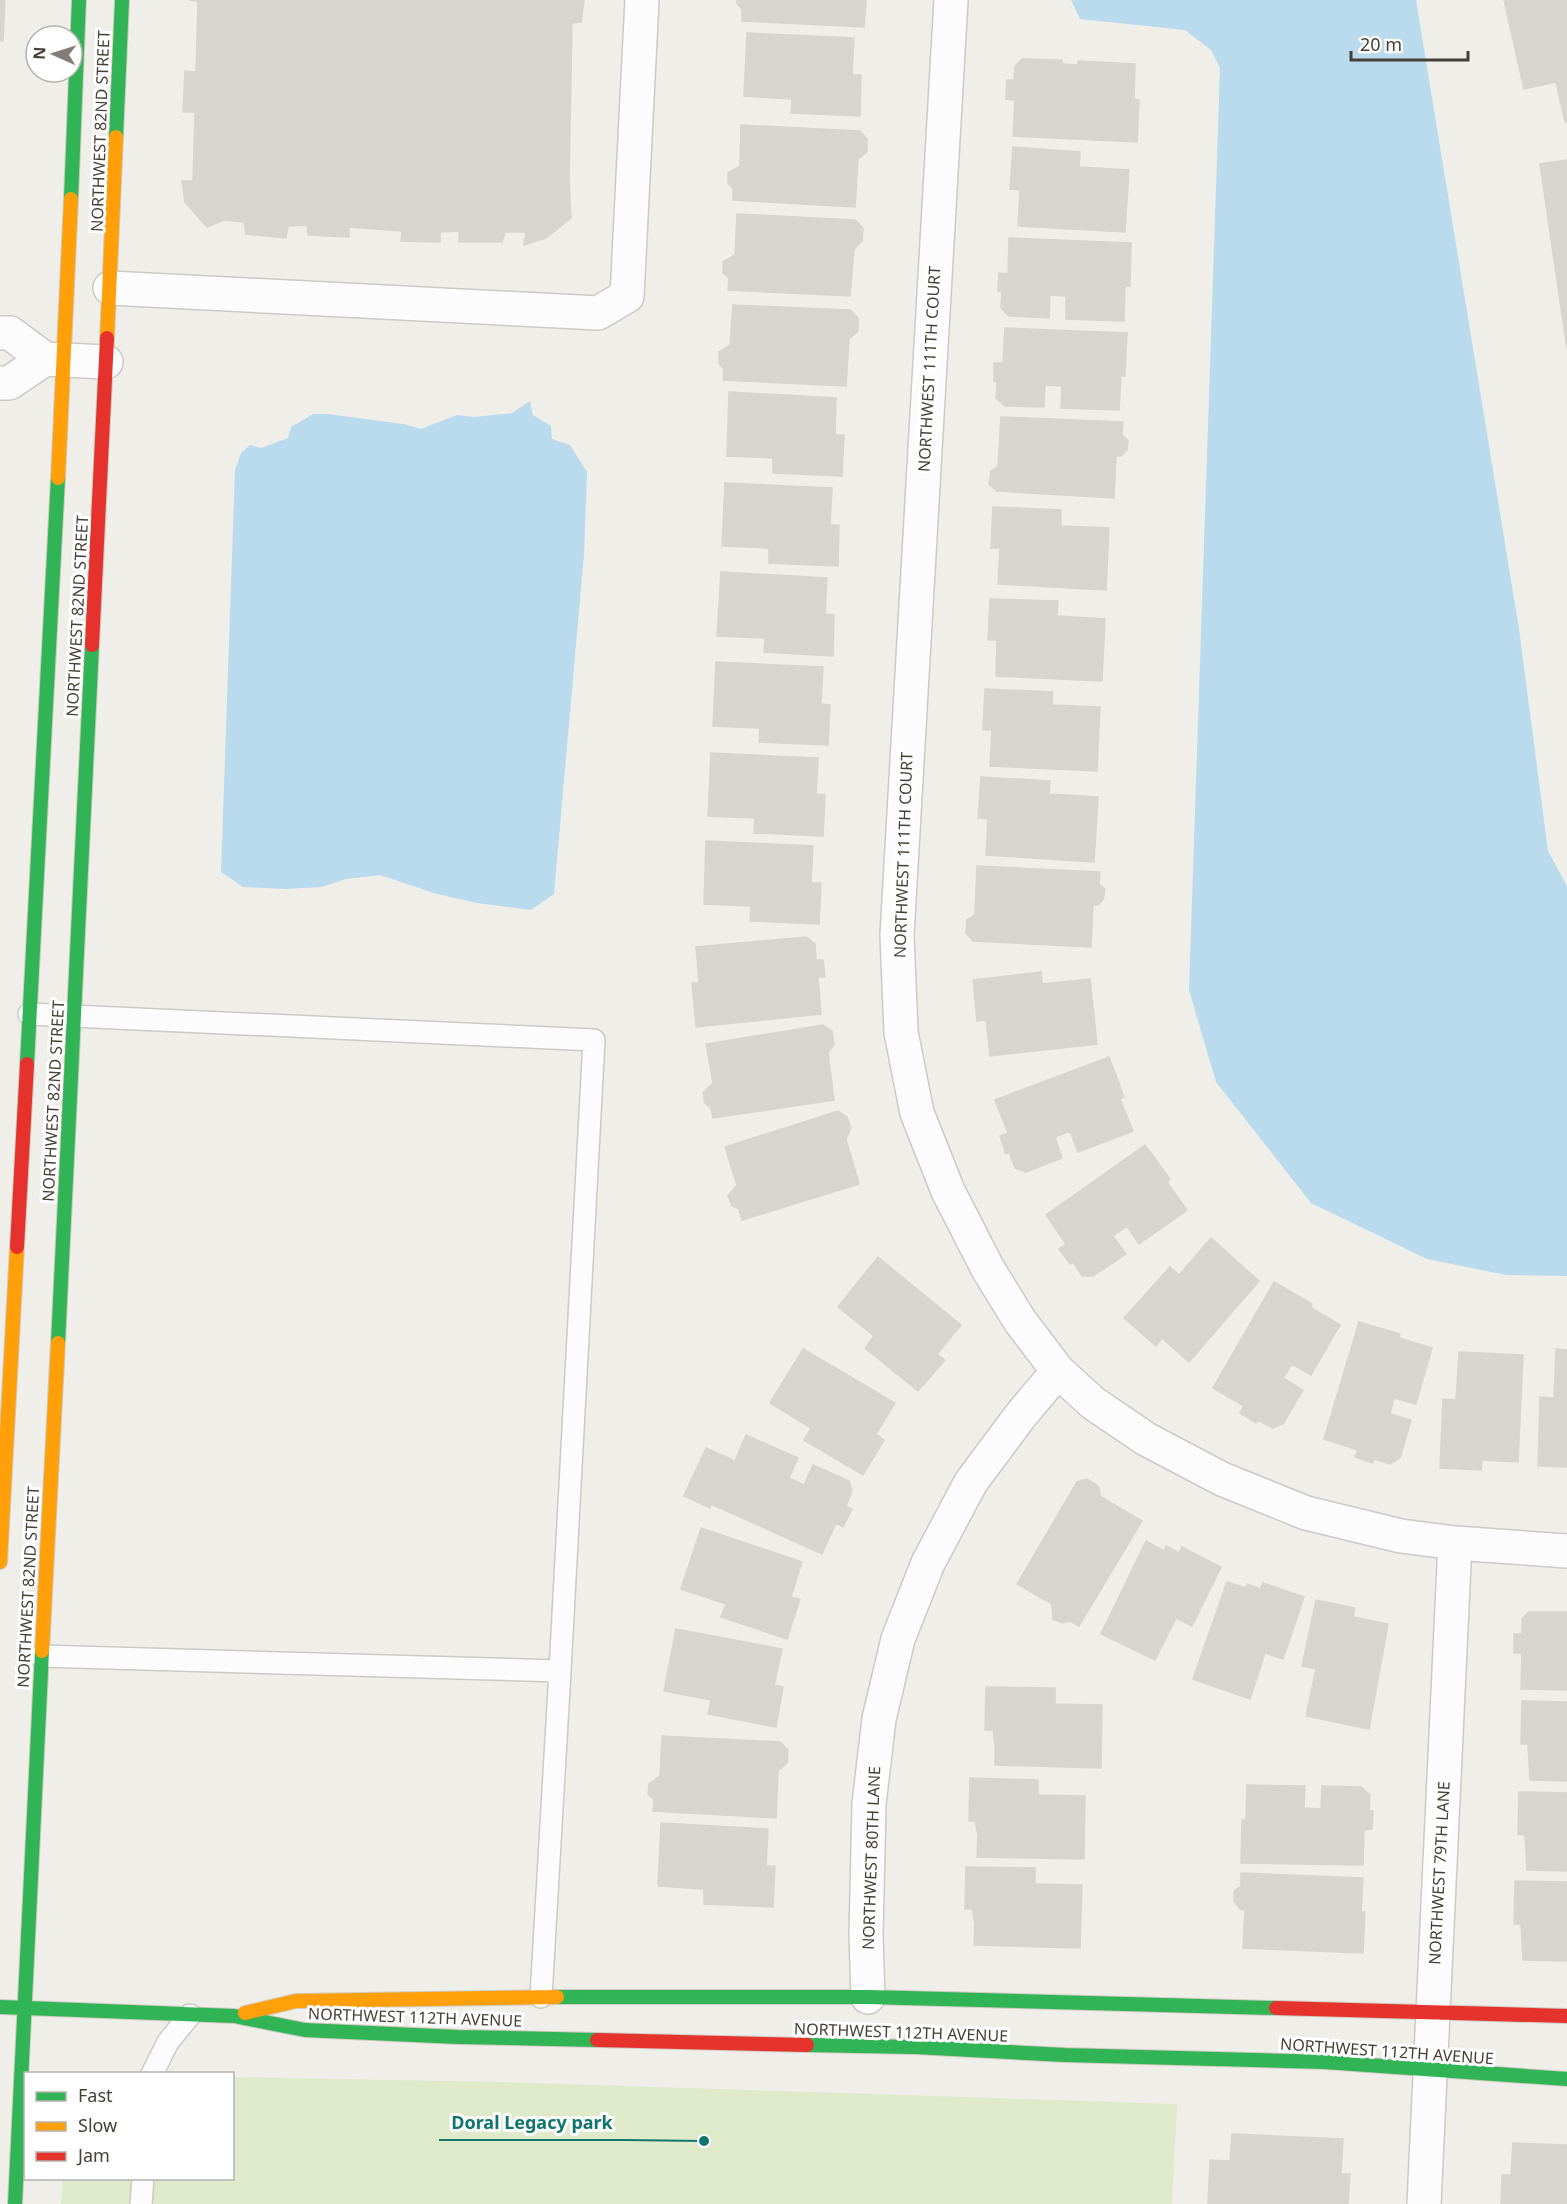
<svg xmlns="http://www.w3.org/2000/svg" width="1567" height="2204" viewBox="0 0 1567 2204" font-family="'Noto Sans',sans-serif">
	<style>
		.green { fill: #deeac9 }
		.water { fill: #badaed }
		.building { fill: #d8d5d0; stroke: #d8d5cf; stroke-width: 1.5 }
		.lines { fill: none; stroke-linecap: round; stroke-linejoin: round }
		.lane-casing { stroke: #cccac5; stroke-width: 24 }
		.street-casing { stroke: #cccac5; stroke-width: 36 }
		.fast-casing { stroke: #d0cbc0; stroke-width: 16 }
		.slow-casing { stroke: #d0cbc0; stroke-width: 16 }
		.jam-casing { stroke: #d0cbc0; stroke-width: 16 }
		.lane { stroke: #fdfcfc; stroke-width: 21 }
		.street { stroke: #fdfcfc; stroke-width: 33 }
		.fast { stroke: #30b455; stroke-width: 14 }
		.slow { stroke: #ff9f0a; stroke-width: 14 }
		.jam { stroke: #e5322d; stroke-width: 14 }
		.labels { text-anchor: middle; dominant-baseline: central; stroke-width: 6; stroke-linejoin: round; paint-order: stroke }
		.street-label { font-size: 16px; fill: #463f35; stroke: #fff }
		.leader { fill: none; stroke: #0f766e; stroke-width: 2 }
		.callout-dot { fill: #0f766e; stroke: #fff; stroke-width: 2 }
		.callout-label { font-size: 18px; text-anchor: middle; font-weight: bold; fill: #0f766e; stroke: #fff; stroke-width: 6; stroke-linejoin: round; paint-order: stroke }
	</style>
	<rect width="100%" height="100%" fill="#f0eee9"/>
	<path class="green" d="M 233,2077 L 498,2082 L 1177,2104 L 1172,2204 L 61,2204 L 63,2179 L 232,2178 Z"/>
	<path class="water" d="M 1071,0 L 1416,0 L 1519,629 L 1548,851 L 1567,886 L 1567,1276 L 1506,1275 L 1427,1259 L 1311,1203 L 1216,1082 L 1189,990 L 1220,68 L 1211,50 L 1185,30 L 1080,19 Z
		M 530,401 L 533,415 L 551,426 L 552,439 L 570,445 L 587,472 L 584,554 L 554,894 L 531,910 L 477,903 L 437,894 L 380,875 L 346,879 L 321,887 L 287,889 L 243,887 L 221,872 L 235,470 L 241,453 L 250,445 L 261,448 L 288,438 L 291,427 L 313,414 L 328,414 L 403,424 L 421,429 L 457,415 L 474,417 L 512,413 Z"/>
	<path class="building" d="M 0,0 L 5,0 L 3,41 L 0,41 Z
		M 189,0 L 584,0 L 581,22 L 572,23 L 569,183 L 571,218 L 546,238 L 524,245 L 526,232 L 505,232 L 502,242 L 459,242 L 459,231 L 440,232 L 440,242 L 401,241 L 402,231 L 349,227 L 349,237 L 308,235 L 307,225 L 288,226 L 286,238 L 246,234 L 244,222 L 224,220 L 207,227 L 185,202 L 182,181 L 193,181 L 195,112 L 183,112 L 185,71 L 196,72 L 198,1 Z
		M 737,0 L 866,0 L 864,27 L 742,21 L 742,9 L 737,4 Z
		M 1504,0 L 1567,0 L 1567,121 L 1565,122 L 1556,82 L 1524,89 Z
		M 747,33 L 854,38 L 852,75 L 861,75 L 860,116 L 791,113 L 792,99 L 744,96 Z
		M 1022,59 L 1062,60 L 1062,64 L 1078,65 L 1078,61 L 1135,64 L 1134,99 L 1139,100 L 1137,142 L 1013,136 L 1015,100 L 1006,99 L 1007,80 L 1014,80 L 1015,66 Z
		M 741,125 L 860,131 L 867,139 L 867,152 L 858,159 L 855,207 L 733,200 L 733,189 L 728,183 L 728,173 L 740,166 Z
		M 1013,147 L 1080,152 L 1079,167 L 1129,170 L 1125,232 L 1018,226 L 1020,190 L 1010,189 Z
		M 1567,160 L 1567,349 L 1540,164 Z
		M 737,214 L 855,220 L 863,228 L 862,241 L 854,249 L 850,296 L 728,290 L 729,278 L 723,273 L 723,262 L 735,255 Z
		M 1009,238 L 1131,243 L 1130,286 L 1125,286 L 1124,321 L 1066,319 L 1066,296 L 1050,295 L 1049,318 L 1009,316 L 1001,308 L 1002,292 L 998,291 L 999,273 L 1008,274 Z
		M 733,305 L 850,310 L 858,318 L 858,331 L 849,339 L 846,386 L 723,380 L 724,369 L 719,363 L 719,352 L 730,345 Z
		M 1005,328 L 1127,333 L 1125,376 L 1121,376 L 1119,410 L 1061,408 L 1062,386 L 1045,385 L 1044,407 L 1005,406 L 996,398 L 997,382 L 994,381 L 994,363 L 1003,363 Z
		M 729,392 L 836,398 L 835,435 L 844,435 L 842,476 L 773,473 L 773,458 L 727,456 Z
		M 1001,417 L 1123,422 L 1122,435 L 1128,440 L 1127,450 L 1121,456 L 1116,456 L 1114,498 L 997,491 L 989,484 L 991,471 L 998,466 Z
		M 725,483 L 832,488 L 830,525 L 839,525 L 838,566 L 769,563 L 769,548 L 722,546 Z
		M 993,507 L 1061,510 L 1061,526 L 1109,528 L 1106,590 L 998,584 L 1000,548 L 991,548 Z
		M 721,572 L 827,578 L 825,614 L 834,615 L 833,656 L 764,652 L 765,638 L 717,636 Z
		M 990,599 L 1058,601 L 1057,616 L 1105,619 L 1102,681 L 996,676 L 997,640 L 988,640 Z
		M 716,662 L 823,667 L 821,704 L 830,705 L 828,745 L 759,742 L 760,728 L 713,726 Z
		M 985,689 L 1053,692 L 1052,705 L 1100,707 L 1097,771 L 990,766 L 992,730 L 983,730 Z
		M 711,753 L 818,758 L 816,794 L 825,795 L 823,836 L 754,833 L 755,818 L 708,816 Z
		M 981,777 L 1050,781 L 1049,794 L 1098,797 L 1094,862 L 986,855 L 988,819 L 978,818 Z
		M 706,841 L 813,846 L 811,883 L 821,883 L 819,924 L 750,921 L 751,906 L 704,904 Z
		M 977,866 L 1100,872 L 1099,884 L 1105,889 L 1103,900 L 1098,905 L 1093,905 L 1091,947 L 973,941 L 966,933 L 967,920 L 975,915 Z
		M 806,937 L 815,944 L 816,960 L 823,960 L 825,977 L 818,977 L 821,1014 L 696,1027 L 692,983 L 699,983 L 696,947 Z
		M 1041,972 L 1042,984 L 1090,979 L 1097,1044 L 990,1056 L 986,1020 L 977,1021 L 973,980 Z
		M 823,1025 L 832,1031 L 834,1044 L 828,1053 L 834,1100 L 713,1118 L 711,1108 L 705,1103 L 703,1093 L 713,1083 L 706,1044 Z
		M 1109,1057 L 1124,1097 L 1120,1099 L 1133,1131 L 1078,1152 L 1070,1131 L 1055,1137 L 1062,1158 L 1026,1172 L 1015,1168 L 1009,1152 L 1006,1154 L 1000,1136 L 1008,1133 L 995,1100 Z
		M 838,1111 L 847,1117 L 851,1128 L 846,1139 L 859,1184 L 742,1220 L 739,1209 L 732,1206 L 728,1196 L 737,1185 L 725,1147 Z
		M 1145,1145 L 1170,1179 L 1167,1182 L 1187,1210 L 1139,1244 L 1127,1226 L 1113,1236 L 1126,1254 L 1093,1276 L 1082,1276 L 1073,1262 L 1070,1264 L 1059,1249 L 1066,1244 L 1046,1215 Z
		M 1211,1238 L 1259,1281 L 1189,1362 L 1162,1338 L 1156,1346 L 1124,1318 L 1170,1267 L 1179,1275 Z
		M 878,1257 L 961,1325 L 937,1354 L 945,1360 L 918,1391 L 865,1348 L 874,1336 L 838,1307 Z
		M 1274,1282 L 1312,1304 L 1310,1307 L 1340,1325 L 1311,1375 L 1292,1364 L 1283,1378 L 1303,1390 L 1283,1424 L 1272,1428 L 1258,1420 L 1256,1423 L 1240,1413 L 1244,1406 L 1213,1388 Z
		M 1359,1322 L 1400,1334 L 1399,1338 L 1432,1348 L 1416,1404 L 1394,1398 L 1390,1414 L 1411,1420 L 1400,1458 L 1390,1464 L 1374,1459 L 1373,1463 L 1355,1457 L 1358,1450 L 1324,1439 Z
		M 803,1349 L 895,1403 L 876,1434 L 884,1440 L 863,1475 L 804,1440 L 811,1428 L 770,1403 Z
		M 1556,1349 L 1567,1350 L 1567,1467 L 1538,1466 L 1540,1397 L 1554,1398 Z
		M 1459,1352 L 1523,1355 L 1518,1462 L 1482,1460 L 1481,1470 L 1440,1468 L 1443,1399 L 1456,1400 Z
		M 746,1435 L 798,1458 L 789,1478 L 804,1485 L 813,1465 L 849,1481 L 852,1491 L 846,1506 L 852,1509 L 843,1527 L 836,1523 L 822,1554 L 711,1504 L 710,1508 L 684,1496 L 706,1448 L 735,1461 Z
		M 1087,1479 L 1098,1486 L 1101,1497 L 1142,1521 L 1079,1626 L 1070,1621 L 1062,1623 L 1053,1619 L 1052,1604 L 1017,1584 L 1077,1482 Z
		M 701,1528 L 802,1562 L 791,1597 L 800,1599 L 787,1639 L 721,1617 L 726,1604 L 681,1589 Z
		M 1146,1541 L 1164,1551 L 1166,1546 L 1179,1553 L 1182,1547 L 1221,1567 L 1192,1626 L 1176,1618 L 1155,1660 L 1101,1634 Z
		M 1227,1582 L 1246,1588 L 1247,1584 L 1260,1589 L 1263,1583 L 1304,1597 L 1283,1659 L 1265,1653 L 1250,1699 L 1193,1679 Z
		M 1316,1600 L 1355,1608 L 1353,1617 L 1388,1624 L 1369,1729 L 1306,1716 L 1316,1669 L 1302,1666 Z
		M 1529,1612 L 1567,1612 L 1567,1690 L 1521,1689 L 1522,1653 L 1514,1653 L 1514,1634 L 1522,1634 L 1522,1619 Z
		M 676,1629 L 782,1649 L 774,1685 L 783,1687 L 776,1727 L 708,1714 L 711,1700 L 664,1691 Z
		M 986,1687 L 1055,1688 L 1055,1704 L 1102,1705 L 1101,1768 L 995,1765 L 995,1745 L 993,1730 L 985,1730 Z
		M 1522,1701 L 1567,1702 L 1567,1781 L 1530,1780 L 1528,1744 L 1521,1744 Z
		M 662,1736 L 780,1742 L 788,1750 L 787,1763 L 778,1771 L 776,1818 L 653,1811 L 654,1800 L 648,1794 L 649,1784 L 660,1776 Z
		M 970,1778 L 1038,1780 L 1038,1795 L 1085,1796 L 1084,1859 L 977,1857 L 978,1835 L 975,1821 L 969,1821 Z
		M 1247,1785 L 1305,1786 L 1304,1808 L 1321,1809 L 1322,1786 L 1361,1787 L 1370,1795 L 1369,1811 L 1373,1811 L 1372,1829 L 1364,1830 L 1363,1865 L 1241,1863 L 1242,1820 L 1246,1820 Z
		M 1519,1792 L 1567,1793 L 1567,1871 L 1527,1870 L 1525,1835 L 1518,1834 Z
		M 661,1823 L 768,1829 L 766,1866 L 775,1866 L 773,1907 L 704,1904 L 704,1889 L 658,1886 Z
		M 966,1867 L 1035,1868 L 1035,1884 L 1082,1885 L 1080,1948 L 974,1945 L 975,1924 L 972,1909 L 965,1909 Z
		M 1241,1873 L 1363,1878 L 1361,1912 L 1365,1912 L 1363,1953 L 1243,1948 L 1245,1910 L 1240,1909 L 1234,1901 L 1234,1891 L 1241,1886 Z
		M 1515,1881 L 1567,1882 L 1567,1961 L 1523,1960 L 1521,1924 L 1514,1924 Z
		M 1232,2134 L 1343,2139 L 1341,2174 L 1350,2174 L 1348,2204 L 1208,2204 L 1210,2160 L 1230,2161 Z
		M 1513,2143 L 1567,2145 L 1567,2204 L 1501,2204 L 1502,2175 L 1511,2175 Z"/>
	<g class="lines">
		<defs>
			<path id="lane" d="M 29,1014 L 594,1040 L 560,1671
				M 41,1656 L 560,1671 L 541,1997
				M 152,2074 L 168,2042 L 190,2015
				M 141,2204 L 143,2178"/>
			<path id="street" d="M 951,0 L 897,935 L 901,1032 L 917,1113 L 948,1191 L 988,1269 L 1020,1321 L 1058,1371 L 1093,1403 L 1146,1439 L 1222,1479 L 1306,1513 L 1401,1536 L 1455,1543 L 1567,1551
				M 110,288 L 598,313 L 627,296 L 642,0
				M 0,333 L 10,333 L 45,359 L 106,362
				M 0,383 L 9,383 L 45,359
				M 868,1997 L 866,1936 L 869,1804 L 879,1719 L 898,1639 L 928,1563 L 971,1482 L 1021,1415 L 1058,1371
				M 1424,2204 L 1455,1543"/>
			<path id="fast" d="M 116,137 L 122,0
				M 71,199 L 79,0
				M 27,1064 L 58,478
				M 58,1343 L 92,645
				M 557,1997 L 868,1997 L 1276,2008
				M 0,2007 L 234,2016 L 305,2030 L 458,2037 L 597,2040
				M 807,2045 L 915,2047 L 1065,2055 L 1325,2062 L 1567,2079
				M 15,2204 L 42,1651"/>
			<path id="slow" d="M 107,338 L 116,137
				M 58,478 L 71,199
				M 0,1562 L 17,1247
				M 42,1651 L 58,1343
				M 245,2013 L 296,2001 L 557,1997"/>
			<path id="jam" d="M 92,645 L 107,338
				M 17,1247 L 27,1064
				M 1276,2008 L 1567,2016
				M 597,2040 L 807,2045"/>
		</defs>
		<use href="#lane" class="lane-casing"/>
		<use href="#street" class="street-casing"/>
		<use href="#fast" class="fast-casing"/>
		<use href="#slow" class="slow-casing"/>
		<use href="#jam" class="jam-casing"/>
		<use href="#lane" class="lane"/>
		<use href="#street" class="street"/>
		<use href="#fast" class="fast"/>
		<use href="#slow" class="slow"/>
		<use href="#jam" class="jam"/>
	</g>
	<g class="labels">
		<g class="street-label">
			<text transform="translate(100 131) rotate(-88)">NORTHWEST 82ND STREET</text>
			<text transform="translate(929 369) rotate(-87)">NORTHWEST 111TH COURT</text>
			<text transform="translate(77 616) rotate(-87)">NORTHWEST 82ND STREET</text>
			<text transform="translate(903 855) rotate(-88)">NORTHWEST 111TH COURT</text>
			<text transform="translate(53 1101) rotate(-87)">NORTHWEST 82ND STREET</text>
			<text transform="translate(28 1587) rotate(-87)">NORTHWEST 82ND STREET</text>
			<text transform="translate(871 1858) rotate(-88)">NORTHWEST 80TH LANE</text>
			<text transform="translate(1439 1873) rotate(-87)">NORTHWEST 79TH LANE</text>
			<text transform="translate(415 2017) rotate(2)">NORTHWEST 112TH AVENUE</text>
			<text transform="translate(901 2032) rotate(2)">NORTHWEST 112TH AVENUE</text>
			<text transform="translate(1387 2051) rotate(4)">NORTHWEST 112TH AVENUE</text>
		</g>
	</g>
	<path class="leader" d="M704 2141L625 2140H439"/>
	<circle class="callout-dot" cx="704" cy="2141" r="6"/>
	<g class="callout-label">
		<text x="532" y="2129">Doral Legacy park</text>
	</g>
	<rect x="24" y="2072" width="210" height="108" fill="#ffffff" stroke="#b5b2ae" stroke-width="1.5"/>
	<rect x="36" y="2092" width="30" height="9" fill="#30b455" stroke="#b5b2ae" stroke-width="1.5"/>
	<text x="78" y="2102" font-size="18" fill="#463f35">Fast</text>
	<rect x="36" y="2122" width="30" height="9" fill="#ff9f0a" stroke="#b5b2ae" stroke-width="1.5"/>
	<text x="78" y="2132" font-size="18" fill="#463f35">Slow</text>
	<rect x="36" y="2152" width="30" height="9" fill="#e5322d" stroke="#b5b2ae" stroke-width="1.5"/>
	<text x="78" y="2162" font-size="18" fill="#463f35">Jam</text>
	<g transform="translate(54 54) rotate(273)"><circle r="28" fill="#ffffff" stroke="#b5b2ae" stroke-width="1.5"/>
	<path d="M0-4.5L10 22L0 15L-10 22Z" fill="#827c74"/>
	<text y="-9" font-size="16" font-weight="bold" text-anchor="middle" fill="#463f35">N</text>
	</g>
	<path d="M1351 51v9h117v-9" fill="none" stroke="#463f35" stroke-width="3"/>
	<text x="1360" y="51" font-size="18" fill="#463f35" stroke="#ffffff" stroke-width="4.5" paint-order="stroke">20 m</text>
</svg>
